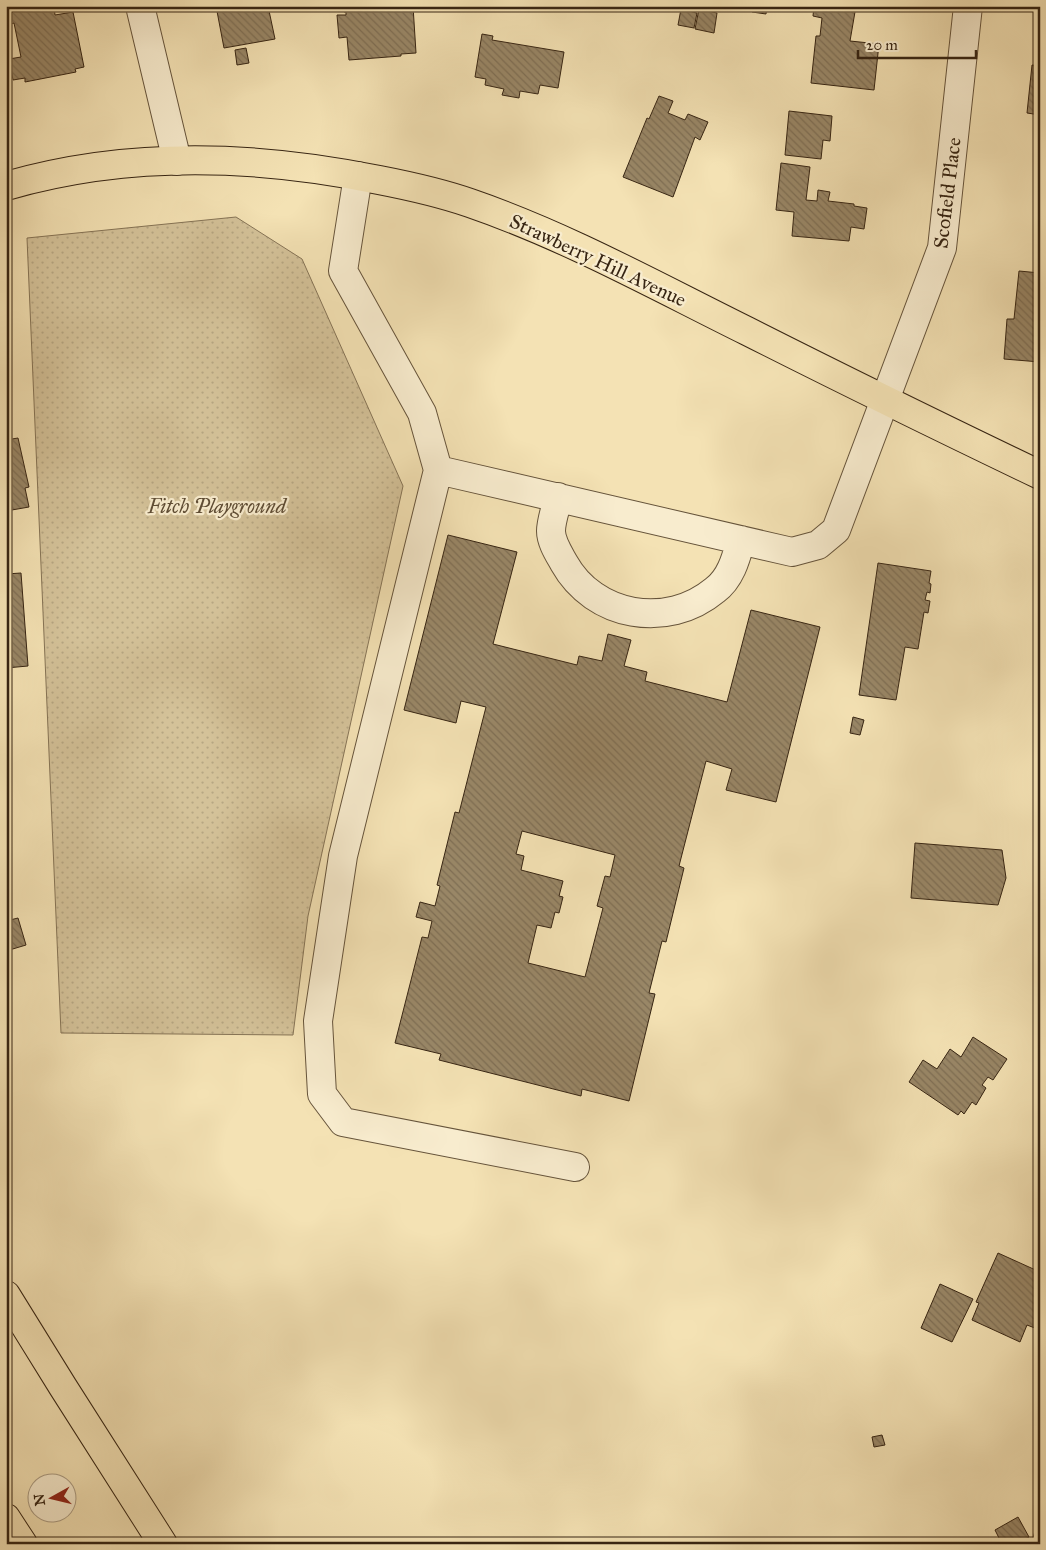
<svg xmlns="http://www.w3.org/2000/svg" width="1046" height="1550" viewBox="0 0 1046 1550" font-family="'IM FELL Great Primer',serif">
	<style>
		.park { fill: url(#park-dots); stroke: #867456 }
		.building { fill: url(#building-back-hatch); stroke: #372513; fill-rule: evenodd }
		.lines { fill: none; stroke-linecap: round; stroke-linejoin: round }
		.minor-casing { stroke: #66543b; stroke-width: 30 }
		.major-casing { stroke: #372513; stroke-width: 30 }
		.highway-casing { stroke: #372513; stroke-width: 30 }
		.minor { stroke: #f8ecce; stroke-width: 28 }
		.major { stroke: #f4e2b4; stroke-width: 28 }
		.highway { stroke: #f4e2b4; stroke-width: 28 }
		.labels { text-anchor: middle; dominant-baseline: central; stroke-width: 4.5; stroke-linejoin: round; paint-order: stroke }
		.street-label { font-size: 20px; fill: #372513; stroke: #f8ecce }
		.park-label { font-size: 20px; font-style: italic; fill: #5e4c34; stroke: #f8ecce }
	</style>
	<defs>
		<pattern id="park-dots" width="8" height="8" patternUnits="userSpaceOnUse" patternTransform="scale(1.25)"><rect width="8" height="8" fill="#d4c299"/><path d="M2 2h.1M6 6h.1" fill="none" stroke="#b7a783" stroke-width="1.8" stroke-linecap="round"/></pattern>
		<pattern id="building-back-hatch" width="6" height="6" patternUnits="userSpaceOnUse" patternTransform="scale(1.25)"><rect width="6" height="6" fill="#998767"/><path d="M-1 5l2 2M0 0l6 6M5-1l2 2" fill="none" stroke="#7e6e54"/></pattern>
	</defs>
	<rect width="100%" height="100%" fill="#f4e2b4"/>
	<filter id="stains"><feTurbulence type="fractalNoise" baseFrequency=".004" numOctaves="4"/><feColorMatrix values="0 0 0 0 .2 0 0 0 0 .09 0 0 0 0 .02 0 0 0 .5 -.17"/></filter>
	<radialGradient id="worn" r=".72"><stop offset=".6" stop-color="#630" stop-opacity="0"/><stop offset="1" stop-color="#630" stop-opacity=".3"/></radialGradient>
	<path class="park" d="M 236,217 L 302,259 L 403,486 L 308,916 L 293,1035 L 61,1033 L 27,238 Z"/>
	<path class="building" d="M 8,6 L 54,6 L 55,15 L 73,12 L 84,67 L 75,69 L 76,72 L 25,82 L 25,78 L 13,80 L 9,59 L 21,57 L 14,23 L 11,24 Z
		M 216,6 L 268,6 L 275,39 L 224,48 Z
		M 344,6 L 413,6 L 416,53 L 401,54 L 401,56 L 349,60 L 347,37 L 339,38 L 337,15 L 346,15 L 346,12 L 344,12 Z
		M 753,6 L 767,6 L 766,14 L 752,12 Z
		M 814,6 L 856,6 L 850,41 L 879,44 L 874,90 L 811,83 L 816,36 L 820,36 L 822,18 L 813,16 Z
		M 681,9 L 697,13 L 694,28 L 678,25 Z
		M 699,9 L 717,13 L 714,33 L 695,29 Z
		M 482,34 L 493,36 L 492,40 L 564,52 L 558,88 L 540,85 L 538,94 L 520,91 L 519,98 L 502,95 L 504,89 L 485,85 L 486,79 L 475,77 Z
		M 246,48 L 249,63 L 237,65 L 235,50 Z
		M 1032,65 L 1040,66 L 1040,115 L 1027,113 Z
		M 659,96 L 673,101 L 668,113 L 685,120 L 688,114 L 708,122 L 700,140 L 695,137 L 673,197 L 623,177 L 647,118 L 649,119 Z
		M 789,111 L 832,116 L 830,141 L 823,140 L 821,159 L 785,155 Z
		M 781,163 L 810,167 L 806,200 L 817,201 L 818,190 L 830,192 L 828,201 L 854,204 L 854,206 L 867,208 L 864,229 L 851,227 L 849,241 L 792,236 L 794,212 L 776,210 Z
		M 1019,271 L 1040,273 L 1040,362 L 1004,359 L 1007,319 L 1014,319 Z
		M 18,438 L 29,487 L 25,488 L 29,507 L 6,511 L 6,440 Z
		M 448,535 L 517,552 L 493,644 L 577,665 L 579,656 L 602,661 L 608,634 L 631,640 L 624,666 L 647,672 L 645,681 L 727,702 L 751,610 L 820,627 L 776,802 L 726,790 L 732,769 L 706,761 L 679,866 L 684,868 L 666,942 L 662,941 L 649,993 L 655,994 L 629,1101 L 582,1089 L 581,1096 L 439,1060 L 441,1054 L 395,1043 L 422,937 L 428,938 L 432,921 L 416,917 L 420,902 L 435,906 L 440,886 L 437,885 L 455,812 L 459,813 L 486,707 L 461,701 L 456,723 L 404,710 ZM 522,831 L 615,855 L 610,877 L 605,876 L 597,906 L 603,908 L 585,977 L 528,963 L 537,925 L 551,928 L 555,912 L 559,913 L 563,897 L 559,896 L 563,881 L 521,870 L 524,856 L 516,854 Z
		M 878,563 L 931,571 L 929,583 L 931,584 L 930,593 L 927,592 L 925,600 L 930,601 L 928,613 L 924,612 L 918,649 L 905,647 L 896,700 L 859,695 Z
		M 21,573 L 28,666 L 6,668 L 6,574 Z
		M 1040,689 L 1040,703 L 1036,701 Z
		M 853,717 L 864,720 L 860,735 L 850,733 Z
		M 915,843 L 1002,850 L 1006,878 L 998,905 L 911,898 Z
		M 18,918 L 26,945 L 6,951 L 6,921 Z
		M 973,1037 L 1007,1059 L 993,1080 L 988,1077 L 982,1085 L 986,1088 L 976,1105 L 972,1102 L 964,1114 L 961,1111 L 958,1115 L 909,1082 L 923,1060 L 937,1069 L 950,1049 L 961,1057 Z
		M 998,1253 L 1040,1272 L 1040,1330 L 1027,1325 L 1020,1342 L 972,1320 L 979,1303 L 976,1302 Z
		M 940,1284 L 973,1299 L 952,1342 L 921,1328 Z
		M 882,1435 L 885,1445 L 874,1447 L 872,1437 Z
		M 1018,1517 L 1029,1537 L 1017,1544 L 1002,1544 L 995,1530 Z
		M 1038,1521 L 1040,1521 L 1040,1540 L 1033,1538 Z"/>
	<g class="lines">
		<defs>
			<path id="minor" d="M 140,6 L 177,161
				M 358,176 L 343,271 L 422,413 L 438,470 L 343,856 L 318,1021 L 322,1094 L 343,1122 L 575,1167
				M 438,470 L 792,552 L 818,545 L 836,530 L 942,248 L 968,6
				M 558,497 C 556,508 551,521 551,531 C 551,542 559,554 564,563 C 594,617 667,630 715,590 C 731,578 736,558 741,540"/>
			<path id="major" d="M 6,186 C 127,151 257,155 379,180 C 410,186 441,193 470,203 C 566,236 656,286 747,331 C 844,380 942,428 1040,475"/>
			<path id="highway" d="M 6,1295 L 63,1387 L 163,1544
				M 6,1518 L 23,1544"/>
		</defs>
		<use href="#minor" class="minor-casing"/>
		<use href="#major" class="major-casing"/>
		<use href="#highway" class="highway-casing"/>
		<use href="#minor" class="minor"/>
		<use href="#major" class="major"/>
		<use href="#highway" class="highway"/>
	</g>
	<g class="labels">
		<g class="street-label">
			<text transform="translate(947 193) rotate(-83)">Scofield Place</text>
			<text transform="translate(598 260) rotate(25)">Strawberry Hill Avenue</text>
		</g>
		<g class="park-label">
			<text x="217" y="506">Fitch Playground</text>
		</g>
	</g>
	<rect width="1046" height="1550" fill="none" stroke="#f4e2b4" stroke-width="25"/>
	<rect x="8" y="8" width="1031" height="1535" fill="none" stroke="#372513" stroke-width="2.5"/>
	<rect x="12" y="12" width="1021" height="1525" fill="none" stroke="#372513"/>
	<g transform="translate(52 1498) rotate(262)"><circle r="24" fill="#f8ecce" stroke="#ab9c83"/>
	<path d="M0-4L9 19L0 12L-9 19Z" fill="#8f2418"/>
	<text y="-8" font-size="14" font-weight="bold" text-anchor="middle" fill="#372513">N</text>
	</g>
	<path d="M858 50v8h118v-8" fill="none" stroke="#372513" stroke-width="2.5"/>
	<text x="866" y="50" font-size="15" fill="#372513" stroke="#f8ecce" stroke-width="4" paint-order="stroke">20 m</text>
	<rect width="100%" height="100%" filter="url(#stains)"/>
	<rect width="100%" height="100%" fill="url(#worn)"/>
</svg>
